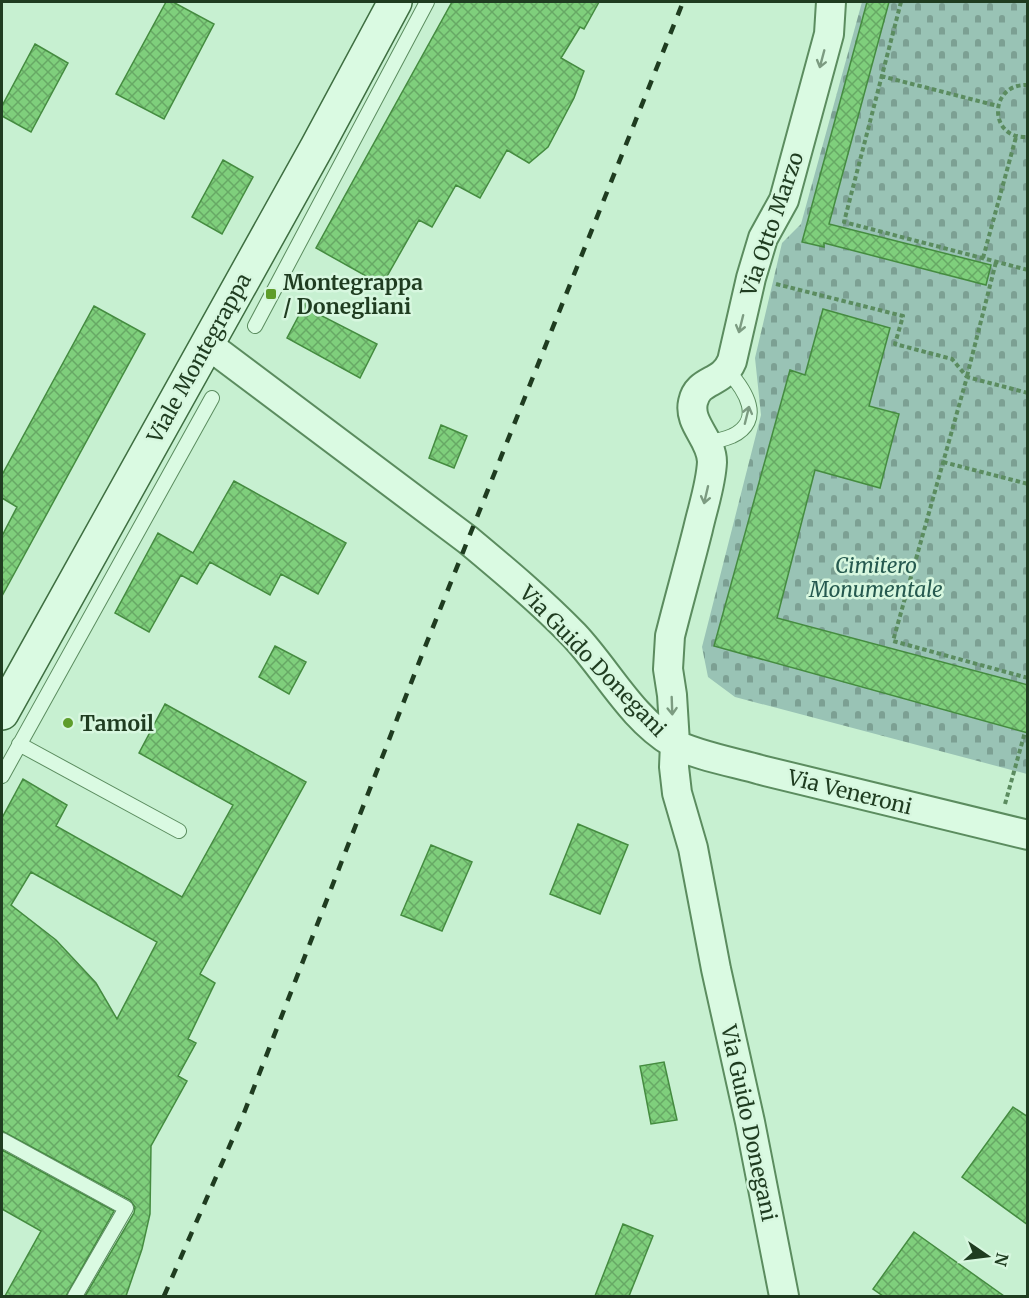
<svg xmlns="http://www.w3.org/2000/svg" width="1029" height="1298" viewBox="0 0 1029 1298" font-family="Merriweather,serif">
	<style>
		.cemetery { fill: url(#cemetery-stones) }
		.building { fill: url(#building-cross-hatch); stroke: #458c40; stroke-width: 1.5; fill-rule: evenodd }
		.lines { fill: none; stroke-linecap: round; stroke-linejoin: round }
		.service-casing { stroke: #5b8c5f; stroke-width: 16 }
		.minor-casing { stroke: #5b8c5f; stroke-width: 32 }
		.secondary-casing { stroke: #3e6e41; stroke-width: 36 }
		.path { stroke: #5b8c5f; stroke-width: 4; stroke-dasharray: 4.5 3; stroke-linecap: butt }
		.service { stroke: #dafae2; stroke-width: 14 }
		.minor { stroke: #dafae2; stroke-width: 28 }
		.secondary { stroke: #dafae2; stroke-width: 33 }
		.rail { stroke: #1f3c20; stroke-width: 4.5; stroke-dasharray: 10 10; stroke-linecap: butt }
		.oneway { stroke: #7c9b81 }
		.poi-dot { fill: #5e9d2a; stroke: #d7f7df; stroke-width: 2 }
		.labels { text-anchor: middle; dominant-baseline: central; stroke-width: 5; stroke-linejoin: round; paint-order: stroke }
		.street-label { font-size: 21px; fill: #1f3c20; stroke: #d7f7df }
		.poi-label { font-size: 21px; font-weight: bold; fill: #1f3c20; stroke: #d7f7df; text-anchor: start }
		.park-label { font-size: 21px; font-style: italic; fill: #25594f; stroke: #d7f7df }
	</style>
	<defs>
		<pattern id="cemetery-stones" width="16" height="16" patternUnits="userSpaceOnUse" patternTransform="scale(1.5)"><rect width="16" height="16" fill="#99c3b5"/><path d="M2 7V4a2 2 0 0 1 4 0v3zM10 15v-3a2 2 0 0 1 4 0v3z" fill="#7ca093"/></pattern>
		<pattern id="building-cross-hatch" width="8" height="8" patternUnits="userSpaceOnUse" patternTransform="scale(1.5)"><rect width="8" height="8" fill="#7fcf7c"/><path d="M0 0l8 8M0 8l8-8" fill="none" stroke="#67a965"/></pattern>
	</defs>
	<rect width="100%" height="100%" fill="#c7f0d1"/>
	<path class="cemetery" d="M 862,2 L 1027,2 L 1027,774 L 735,697 L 708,677 L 702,647 L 761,415 L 755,358 L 782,243 L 801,224 Z"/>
	<path class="building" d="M 166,2 L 173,2 L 214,24 L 164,119 L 116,94 Z
		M 452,2 L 599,2 L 584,29 L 580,27 L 561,58 L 584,71 L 574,98 L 548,147 L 529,163 L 507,150 L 480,198 L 456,185 L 432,227 L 419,220 L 382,285 L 316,248 Z
		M 867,2 L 889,2 L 829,224 L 991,265 L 986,285 L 824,243 L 824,247 L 802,242 Z
		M 35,44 L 68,63 L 31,132 L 2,116 L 2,106 Z
		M 223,160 L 253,177 L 222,234 L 192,217 Z
		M 307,300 L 323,309 L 320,315 L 377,344 L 360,378 L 287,338 Z
		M 94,306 L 145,334 L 2,596 L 2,536 L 17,507 L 2,498 L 2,475 Z
		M 823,309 L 890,328 L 869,406 L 899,414 L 880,488 L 815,470 L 777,618 L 1028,685 L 1028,733 L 714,646 L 790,370 L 805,375 Z
		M 441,425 L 467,436 L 454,468 L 429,458 Z
		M 234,481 L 346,543 L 318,594 L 281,574 L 270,595 L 210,562 L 197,584 L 181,575 L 149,632 L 115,613 L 158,533 L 193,553 Z
		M 275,646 L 306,662 L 289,694 L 259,677 Z
		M 165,704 L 306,782 L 200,974 L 215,983 L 188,1039 L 196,1043 L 178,1076 L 187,1081 L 151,1146 L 150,1214 L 142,1249 L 126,1296 L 85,1296 L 134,1213 L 135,1207 L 130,1200 L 2,1131 L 2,818 L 23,779 L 67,805 L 56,826 L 182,897 L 233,805 L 139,753 ZM 31,872 L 157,942 L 117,1019 L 96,983 L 56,940 L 11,905 Z
		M 578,824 L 628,845 L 600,914 L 550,894 Z
		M 431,845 L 472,862 L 442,931 L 401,915 Z
		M 664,1062 L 677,1120 L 651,1124 L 640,1066 Z
		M 1013,1107 L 1028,1117 L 1028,1225 L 962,1177 Z
		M 2,1150 L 114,1211 L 66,1296 L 5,1296 L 41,1231 L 2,1209 Z
		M 623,1224 L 653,1236 L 629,1296 L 595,1296 Z
		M 914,1232 L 1004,1296 L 883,1296 L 873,1289 Z"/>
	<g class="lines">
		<defs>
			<path id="service" d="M 255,326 L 427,2
				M 708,442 C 716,441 725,439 732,436 C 765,420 745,390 728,371
				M 19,744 L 179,831
				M 2,776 L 212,398
				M 2,1140 L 126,1208 L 75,1296"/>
			<path id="minor" d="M 207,344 L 468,540 C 504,570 541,601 574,635 C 607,670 631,718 673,743 C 694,755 737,763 761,770 L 1028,835
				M 784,1296 L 750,1122 L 716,969 L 693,848 L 677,793 L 674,767 L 675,743 L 672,695 L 668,669 L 670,636 C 679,600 689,565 698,529 C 703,507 711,484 712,462 C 712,439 688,424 693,402 C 698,378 722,385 732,361 L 751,278 L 763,238 L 784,200 L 829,34 L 831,2"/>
			<path id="secondary" d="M 2,713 L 317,147 L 395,2"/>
		</defs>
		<use href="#service" class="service-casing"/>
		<use href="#minor" class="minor-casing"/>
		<use href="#secondary" class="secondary-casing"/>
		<path class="path" d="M 901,2 L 844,222 L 1028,270
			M 881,76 L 998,106
			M 1028,85 C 988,83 988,140 1028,137
			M 983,258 L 1016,137
			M 776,284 L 903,316 L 895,344 L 952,359 L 967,377
			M 967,376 L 996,262
			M 1028,393 L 967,377 L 893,641 L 1028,678
			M 943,462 L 1028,484
			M 1005,804 L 1025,732"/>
		<use href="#service" class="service"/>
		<use href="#minor" class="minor"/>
		<use href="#secondary" class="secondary"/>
		<path class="rail" d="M 164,1296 L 244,1113 L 425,647 L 683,2"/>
	</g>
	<defs><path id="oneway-shaft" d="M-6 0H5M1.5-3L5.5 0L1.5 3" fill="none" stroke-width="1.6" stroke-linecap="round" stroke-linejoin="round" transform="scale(1.5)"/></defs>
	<g class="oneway">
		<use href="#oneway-shaft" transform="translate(822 59) rotate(105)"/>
		<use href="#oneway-shaft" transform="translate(741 324) rotate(104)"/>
		<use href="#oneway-shaft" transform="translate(747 415) rotate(-76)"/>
		<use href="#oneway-shaft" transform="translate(706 495) rotate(103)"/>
		<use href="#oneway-shaft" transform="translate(672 706) rotate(88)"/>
	</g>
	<g class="poi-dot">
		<rect x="265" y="288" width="12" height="12" rx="3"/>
		<circle cx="68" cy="723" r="6"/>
	</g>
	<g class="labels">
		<g class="street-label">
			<text transform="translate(772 224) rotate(-71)">Via Otto Marzo</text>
			<text transform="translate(199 358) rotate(-61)">Viale Montegrappa</text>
			<text transform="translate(593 661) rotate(46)">Via Guido Donegani</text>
			<text transform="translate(850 792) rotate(14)">Via Veneroni</text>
			<text transform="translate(749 1123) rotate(78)">Via Guido Donegani</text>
		</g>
		<g class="poi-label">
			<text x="283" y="282">Montegrappa<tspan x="283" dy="24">/ Donegliani</tspan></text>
			<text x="80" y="723">Tamoil</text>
		</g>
		<g class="park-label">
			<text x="876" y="565">Cimitero<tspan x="876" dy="24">Monumentale</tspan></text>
		</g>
	</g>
	<rect width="1029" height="1298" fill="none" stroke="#1f3c20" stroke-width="6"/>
	<g transform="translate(987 1256) rotate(104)" stroke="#d7f7df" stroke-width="4.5" paint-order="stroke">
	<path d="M0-4.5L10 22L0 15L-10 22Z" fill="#1f3c20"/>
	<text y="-9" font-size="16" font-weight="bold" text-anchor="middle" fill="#1f3c20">N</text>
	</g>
</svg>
